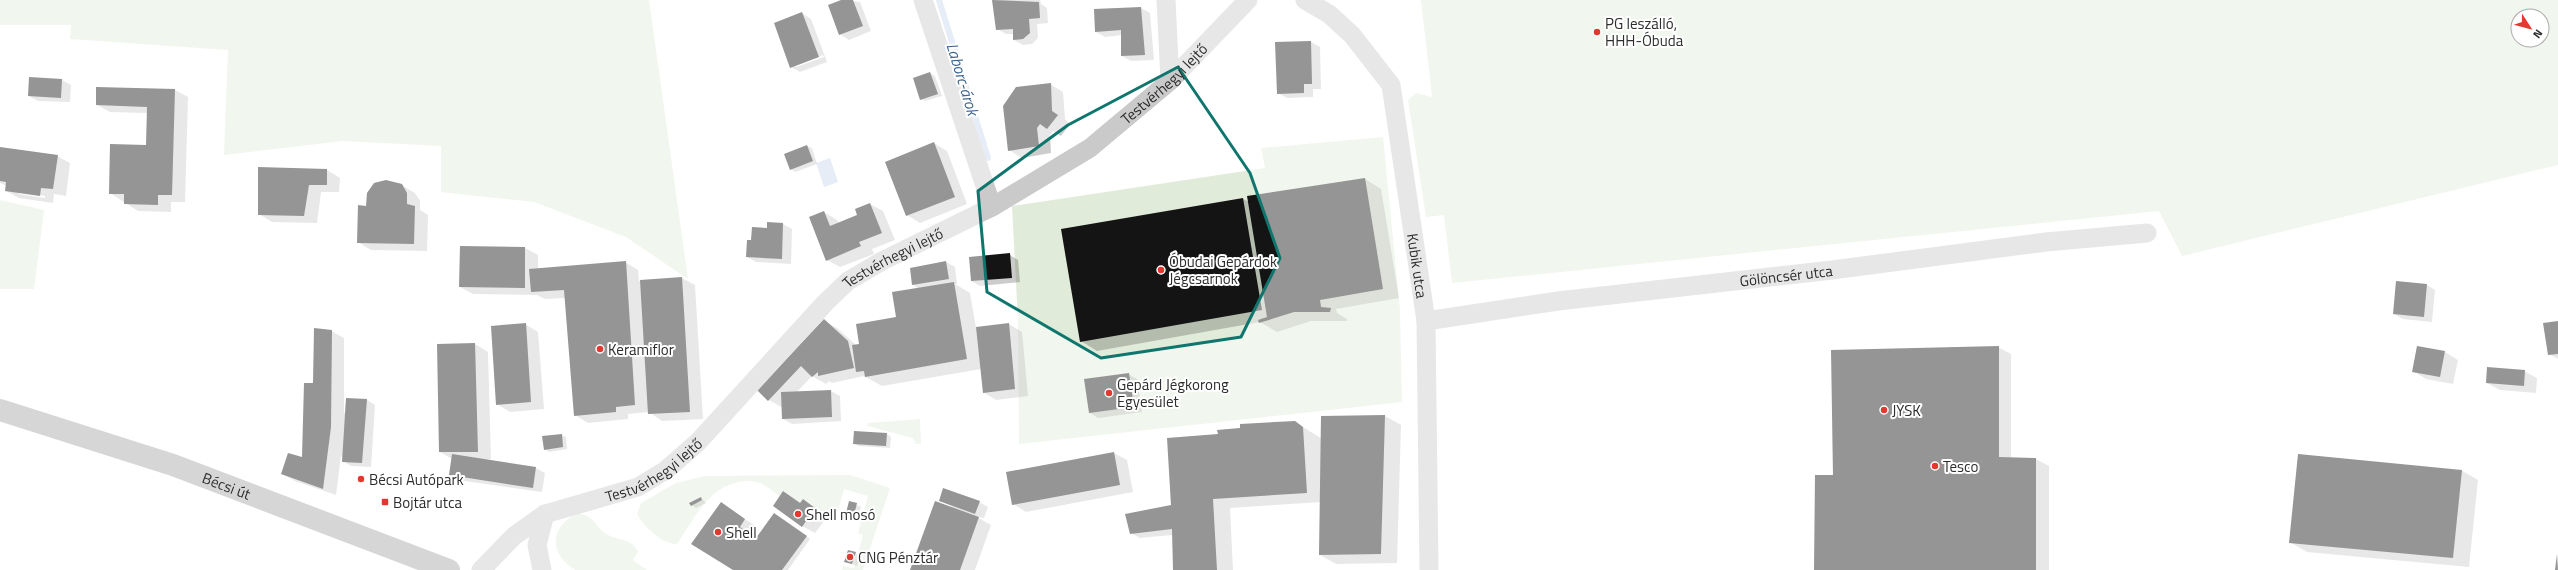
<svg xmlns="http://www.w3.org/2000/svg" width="2558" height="570" viewBox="0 0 2558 570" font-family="'Titillium Web',sans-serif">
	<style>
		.green { fill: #e1ebda; fill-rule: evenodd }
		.water { fill: #c7d8eb }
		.shadow { fill: #0003; fill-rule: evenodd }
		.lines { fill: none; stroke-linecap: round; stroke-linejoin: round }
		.stream { stroke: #c7d8eb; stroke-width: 6 }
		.building { fill: #141414 }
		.street { stroke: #cacaca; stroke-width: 19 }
		.primary { stroke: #a5a5a5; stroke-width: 22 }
		.marked { fill: none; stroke: #0f766e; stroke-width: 3; stroke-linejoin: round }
		.poi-dot { fill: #e43730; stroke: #fff; stroke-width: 1.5 }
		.labels { text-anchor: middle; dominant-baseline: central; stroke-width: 4; stroke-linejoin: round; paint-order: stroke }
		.poi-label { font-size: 15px; fill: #2d2d2d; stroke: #fff; text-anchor: start }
		.street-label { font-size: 15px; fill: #2d2d2d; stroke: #fff }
		.water-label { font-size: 16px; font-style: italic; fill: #3c658e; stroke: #fff }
	</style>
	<rect width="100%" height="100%" fill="#fff"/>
	<path class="green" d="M 0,0 L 649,0 L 688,279 L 626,237 L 534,202 L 441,192 L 441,146 L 343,141 L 224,155 L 228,50 L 70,39 L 71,25 L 0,25 Z
		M 1421,0 L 2558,0 L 2558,165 L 2182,256 L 2159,211 L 1452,283 L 1444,215 L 1426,217 L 1408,100 L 1416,93 L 1432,97 ZM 2518,16 L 2542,16 L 2542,40 L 2518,40 Z
		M 1383,137 L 1400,310 L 1402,402 L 1019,444 L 1018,321 L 1012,206 L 1265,168 L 1261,148 Z
		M 0,200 L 44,210 L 34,289 L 0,289 Z
		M 920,419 L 921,444 L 916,444 L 913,438 L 867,426 L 868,423 Z
		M 850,475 L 890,488 L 863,570 L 842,570 L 843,566 L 854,568 L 863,535 L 858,533 L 868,496 L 844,489 L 836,518 L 829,521 L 803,499 L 800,503 L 784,491 L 779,496 C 774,492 768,487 762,484 C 757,481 749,481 744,481 C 708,486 696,516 677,544 C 663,545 643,526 637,514 L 641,503 L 676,483 L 705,476 Z
		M 576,514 C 594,513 595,528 608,535 C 619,541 632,538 638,552 L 633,560 L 647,570 L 576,570 C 549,555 549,528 576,514 Z"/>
	<path class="water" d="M 830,158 L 838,182 L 824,187 L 816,163 Z"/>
	<path class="shadow" d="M 844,0 L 860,2 L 871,31 L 849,40 L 840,34 Z
		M 994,0 L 1040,0 L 1041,4 L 1047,8 L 1048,23 L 1037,24 L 1038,38 L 1032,44 L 1023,45 L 1014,40 L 1013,34 L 1006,34 L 997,29 Z
		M 1141,8 L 1150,13 L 1154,60 L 1131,61 L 1122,56 L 1122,35 L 1105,37 L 1096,32 Z
		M 802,13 L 811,19 L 827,62 L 800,72 L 791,67 ZM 823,55 L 824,57 L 796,67 L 796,65 Z
		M 1311,42 L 1320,47 L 1321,89 L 1313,89 L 1313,97 L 1287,98 L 1278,93 Z
		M 930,73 L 935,76 L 942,96 L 925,101 L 921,99 Z
		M 62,80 L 71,85 L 70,102 L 38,101 L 29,96 Z
		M 1050,84 L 1063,92 L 1065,119 L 1070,124 L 1061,136 L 1053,131 L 1050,135 L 1051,153 L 1022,158 L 1009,150 Z
		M 175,90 L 188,97 L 185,202 L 171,202 L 171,212 L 138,211 L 110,193 L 147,146 L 148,113 L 110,112 L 97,105 Z
		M 934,143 L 947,151 L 967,204 L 920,223 L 907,215 Z
		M 807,146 L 812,148 L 817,164 L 795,172 L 791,169 L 785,154 Z
		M 0,148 L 57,156 L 70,163 L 66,196 L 54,194 L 53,203 L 19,198 L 6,191 L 7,186 L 0,183 ZM 19,192 L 45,196 L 45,198 L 19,194 Z
		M 327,170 L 340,178 L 339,192 L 321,192 L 317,223 L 272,222 L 259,214 Z
		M 1365,179 L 1381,189 L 1399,298 L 1336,309 L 1337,313 L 1347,319 L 1347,321 L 1311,321 L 1277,332 L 1260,322 L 1097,351 L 1081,341 L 1243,199 L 1249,202 Z
		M 401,185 L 415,193 L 420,201 L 420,210 L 428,215 L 427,251 L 371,250 L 358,242 L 366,207 Z
		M 870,204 L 883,211 L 895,240 L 872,249 L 874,254 L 840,267 L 827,260 L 824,212 L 837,220 L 839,223 L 859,215 Z
		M 783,224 L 792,229 L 791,264 L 756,262 L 747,257 L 752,241 L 768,229 Z
		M 461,247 L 525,248 L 538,255 L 538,270 L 625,262 L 638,270 L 639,281 L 682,278 L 695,285 L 703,419 L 662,421 L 649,412 L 628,414 L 628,419 L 588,423 L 575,415 L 565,298 L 545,299 L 537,295 L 473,294 L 460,287 Z
		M 1010,255 L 1018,260 L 1020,282 L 980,286 L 971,281 Z
		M 946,262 L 955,267 L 957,284 L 955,284 L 970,293 L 976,328 L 1009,324 L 1022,332 L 1028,396 L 996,400 L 983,392 L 981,369 L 882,386 L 864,376 L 832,383 L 829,381 L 826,384 L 812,376 L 796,393 L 831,391 L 840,396 L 841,421 L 792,424 L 783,419 L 783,408 L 769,400 L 824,321 L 837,328 L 856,345 L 861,345 L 897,318 L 920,289 L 913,285 L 911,268 Z
		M 2427,285 L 2435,290 L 2432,322 L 2403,319 L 2394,314 Z
		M 2558,322 L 2558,359 L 2549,354 Z
		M 525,324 L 538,332 L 544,409 L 510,412 L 497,404 Z
		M 331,331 L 344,338 L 344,413 L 367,400 L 375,405 L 371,467 L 351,466 L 343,461 L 341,455 L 336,495 L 295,481 L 282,474 L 303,458 L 314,385 Z
		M 475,344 L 488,352 L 491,459 L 482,460 L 536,468 L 545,473 L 542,492 L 458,480 L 450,475 L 452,459 L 440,452 Z
		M 1998,347 L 2011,354 L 2011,458 L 2036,459 L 2049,466 L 2049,570 L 1815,570 L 1833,476 L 1832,351 Z
		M 2417,347 L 2445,352 L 2458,360 L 2453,384 L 2426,379 L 2413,371 Z
		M 2524,371 L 2537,378 L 2536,393 L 2500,390 L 2487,383 Z
		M 1128,374 L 1137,379 L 1142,412 L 1098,418 L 1090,413 Z
		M 1385,416 L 1401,425 L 1397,563 L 1336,564 L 1320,555 L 1321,502 L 1230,508 L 1233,570 L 1174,570 L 1172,535 L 1140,538 L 1131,533 L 1171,506 L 1168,439 L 1219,435 L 1295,422 L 1322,439 Z
		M 855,432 L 887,434 L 891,437 L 890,448 L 858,446 L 854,443 Z
		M 561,435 L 566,437 L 567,449 L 549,452 L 545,449 Z
		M 1114,453 L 1127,460 L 1133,492 L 1026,512 L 1013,504 Z
		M 2461,470 L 2478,480 L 2469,567 L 2307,552 L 2290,542 Z
		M 784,492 L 801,503 L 803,501 L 828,516 L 815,533 L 802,526 Z
		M 701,498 L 706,503 L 696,508 L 692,505 Z
		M 940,500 L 979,502 L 988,507 L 984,518 L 975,516 L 991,525 L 975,570 L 911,570 L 952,507 Z
		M 850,502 L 861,507 L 858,517 L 847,513 Z
		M 722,504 L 757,527 L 752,536 L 756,539 L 778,516 L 810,539 L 788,570 L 735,570 L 693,544 Z
		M 855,553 L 860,556 L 857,566 L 846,562 Z"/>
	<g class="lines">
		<path class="stream" d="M 939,0 L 988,158"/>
	</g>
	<path class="building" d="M 841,0 L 853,0 L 863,26 L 839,35 L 828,5 Z
		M 992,0 L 1039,2 L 1040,18 L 1029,19 L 1030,33 L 1023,39 L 1013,40 L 1013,29 L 996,30 Z
		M 1141,7 L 1145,55 L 1121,56 L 1121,30 L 1095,32 L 1094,9 Z
		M 802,12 L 819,57 L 790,68 L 774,23 Z
		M 1311,41 L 1312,84 L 1304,84 L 1304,93 L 1277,94 L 1275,42 Z
		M 930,72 L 938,94 L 920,100 L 913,78 Z
		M 29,77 L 62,79 L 61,98 L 28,96 Z
		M 1051,83 L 1052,111 L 1058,115 L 1047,129 L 1040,124 L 1037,128 L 1039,146 L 1008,151 L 1003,106 L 1016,87 Z
		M 96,87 L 175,89 L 172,195 L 158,195 L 158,205 L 124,204 L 124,194 L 109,194 L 110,144 L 146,145 L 147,107 L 96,105 Z
		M 934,142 L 955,197 L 906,216 L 885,162 Z
		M 807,145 L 813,161 L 790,170 L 784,154 Z
		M 0,147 L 58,155 L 53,189 L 41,188 L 40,196 L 5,191 L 6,182 L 0,181 Z
		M 258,167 L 327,169 L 327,185 L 309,185 L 304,216 L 258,215 Z
		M 1365,178 L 1383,289 L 1320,300 L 1321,307 L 1331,308 L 1330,312 L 1294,312 L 1259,323 L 1258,320 L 1267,317 L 1247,196 Z
		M 386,180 L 402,184 L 407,193 L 407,204 L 415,206 L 414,244 L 357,243 L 358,205 L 366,206 L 367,193 L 374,183 Z
		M 1243,198 L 1262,310 L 1080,342 L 1061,229 Z
		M 870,203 L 882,233 L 859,242 L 861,246 L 826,261 L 809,217 L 824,211 L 830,226 L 857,215 L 855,209 Z
		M 767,222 L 783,223 L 782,259 L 746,257 L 747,240 L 751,240 L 752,227 L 767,228 Z
		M 460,246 L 525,247 L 525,288 L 459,287 Z
		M 1010,253 L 1012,278 L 971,281 L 969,257 Z
		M 626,261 L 635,405 L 616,407 L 616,412 L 574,416 L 564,290 L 531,292 L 529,269 Z
		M 946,261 L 949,279 L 912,285 L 910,268 Z
		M 682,277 L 690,412 L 648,414 L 640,280 Z
		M 2396,281 L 2427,284 L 2424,317 L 2393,314 Z
		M 954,282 L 967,359 L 865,377 L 864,371 L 856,372 L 852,345 L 859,344 L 856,324 L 896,317 L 892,292 Z
		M 824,319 L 848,341 L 854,368 L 818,376 L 818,372 L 812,377 L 801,366 L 768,401 L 757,390 Z
		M 2558,321 L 2558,354 L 2548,355 L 2543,323 Z
		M 526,323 L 531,402 L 496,405 L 491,326 Z
		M 1009,323 L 1015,389 L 983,393 L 976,327 Z
		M 314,328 L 332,330 L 331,427 L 323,489 L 281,474 L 288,453 L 302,457 L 304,383 L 313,383 Z
		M 475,343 L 478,452 L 439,452 L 437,344 Z
		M 1999,346 L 1999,457 L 2036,458 L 2036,570 L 1814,570 L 1815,475 L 1833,475 L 1831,350 Z
		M 2417,346 L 2445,351 L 2440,377 L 2412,372 Z
		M 2487,367 L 2525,370 L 2524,386 L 2486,383 Z
		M 1129,373 L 1134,407 L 1089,413 L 1084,379 Z
		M 831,390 L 832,417 L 782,419 L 781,392 Z
		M 346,398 L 367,399 L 362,463 L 342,462 Z
		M 1385,415 L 1381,554 L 1319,555 L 1321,416 Z
		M 1295,421 L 1303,427 L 1307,493 L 1213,499 L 1217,570 L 1173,570 L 1172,529 L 1130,534 L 1125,514 L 1171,505 L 1167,438 L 1218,434 L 1217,430 L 1240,428 L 1240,424 Z
		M 854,431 L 887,433 L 886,446 L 853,444 Z
		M 562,434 L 563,447 L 544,450 L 542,436 Z
		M 1114,452 L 1120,485 L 1012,505 L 1006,472 Z
		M 452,454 L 536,467 L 533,488 L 449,475 Z
		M 2298,454 L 2462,470 L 2453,558 L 2289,543 Z
		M 943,488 L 980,501 L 975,514 L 939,501 Z
		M 783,491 L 800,503 L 803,499 L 815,508 L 802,527 L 773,506 Z
		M 701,497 L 702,500 L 691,506 L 689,503 Z
		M 849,501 L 857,503 L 854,515 L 846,513 Z
		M 935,501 L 979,517 L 960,570 L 910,570 Z
		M 721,502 L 745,519 L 740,527 L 756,538 L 774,513 L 807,536 L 782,570 L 733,570 L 691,544 Z
		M 848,550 L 856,552 L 852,564 L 844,562 Z
		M 2557,554 L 2558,570 L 2555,570 Z"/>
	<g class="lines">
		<g class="street">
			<path d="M 923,0 L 992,207"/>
			<path d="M 1166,0 L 1170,81"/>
			<path id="s1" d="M 1305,0 L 1329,14 L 1352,35 L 1391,85 L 1426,321 L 1429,570"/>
			<path id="s2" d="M 1426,321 L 1558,301 L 1832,270 L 2046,242 L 2147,233"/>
			<path id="s3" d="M 481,570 L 514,536 L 545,514 L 638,487 L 666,470 L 698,442 L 825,303 L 848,281 L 882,261 L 992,207 L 1090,148 L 1170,81 L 1248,0"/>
			<path d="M 542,570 L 537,545 L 545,514"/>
		</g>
		<path class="primary" id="s4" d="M 0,410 L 173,465 L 449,570"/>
	</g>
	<path d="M0 0H2558V570H0ZM 1178,67 L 1250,173 L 1280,258 L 1241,337 L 1101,358 L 987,292 L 978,191 L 1068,125 Z" fill="#fff" fill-opacity=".55" fill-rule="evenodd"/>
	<path class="marked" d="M 1178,67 L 1250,173 L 1280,258 L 1241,337 L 1101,358 L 987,292 L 978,191 L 1068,125 Z"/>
	<g class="poi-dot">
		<circle cx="1597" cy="32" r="4"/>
		<circle cx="1161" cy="270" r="4"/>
		<circle cx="600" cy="349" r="4"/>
		<circle cx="1109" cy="393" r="4"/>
		<circle cx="1884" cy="410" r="4"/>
		<circle cx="1935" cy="466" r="4"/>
		<circle cx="361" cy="479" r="4"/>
		<rect x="381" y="498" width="8" height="8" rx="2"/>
		<circle cx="798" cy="514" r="4"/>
		<circle cx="718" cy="532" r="4"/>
		<circle cx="850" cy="557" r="4"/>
	</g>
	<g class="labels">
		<g class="poi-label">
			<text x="1605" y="23">PG leszálló,<tspan x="1605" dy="17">HHH-Óbuda</tspan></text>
			<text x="1169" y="261">Óbudai Gepárdok<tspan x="1169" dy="17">Jégcsarnok</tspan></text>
			<text x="608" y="349">Keramiflor</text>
			<text x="1117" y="384">Gepárd Jégkorong<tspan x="1117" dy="17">Egyesület</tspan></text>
			<text x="1892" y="410">JYSK</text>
			<text x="1943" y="466">Tesco</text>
			<text x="369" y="479">Bécsi Autópark</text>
			<text x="393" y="502">Bojtár utca</text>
			<text x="806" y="514">Shell mosó</text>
			<text x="726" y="532">Shell</text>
			<text x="858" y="557">CNG Pénztár</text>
		</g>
		<g class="street-label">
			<text stroke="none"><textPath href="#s3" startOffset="852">Testvérhegyi lejtő</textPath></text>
			<text stroke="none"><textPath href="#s3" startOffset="528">Testvérhegyi lejtő</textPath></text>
			<text stroke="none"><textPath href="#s1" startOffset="305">Kubik utca</textPath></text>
			<text stroke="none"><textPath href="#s2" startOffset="363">Gölöncsér utca</textPath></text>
			<text stroke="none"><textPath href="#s3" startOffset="204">Testvérhegyi lejtő</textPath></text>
			<text stroke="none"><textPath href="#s4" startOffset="239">Bécsi út</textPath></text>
		</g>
		<g class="water-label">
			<text transform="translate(963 79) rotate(73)">Laborc-árok</text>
		</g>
	</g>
	<g transform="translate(2530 28) rotate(126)"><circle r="19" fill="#ffffff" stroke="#ababab"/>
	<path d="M0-3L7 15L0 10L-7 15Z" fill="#e43730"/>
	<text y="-6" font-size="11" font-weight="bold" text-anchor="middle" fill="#2d2d2d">N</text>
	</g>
</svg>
